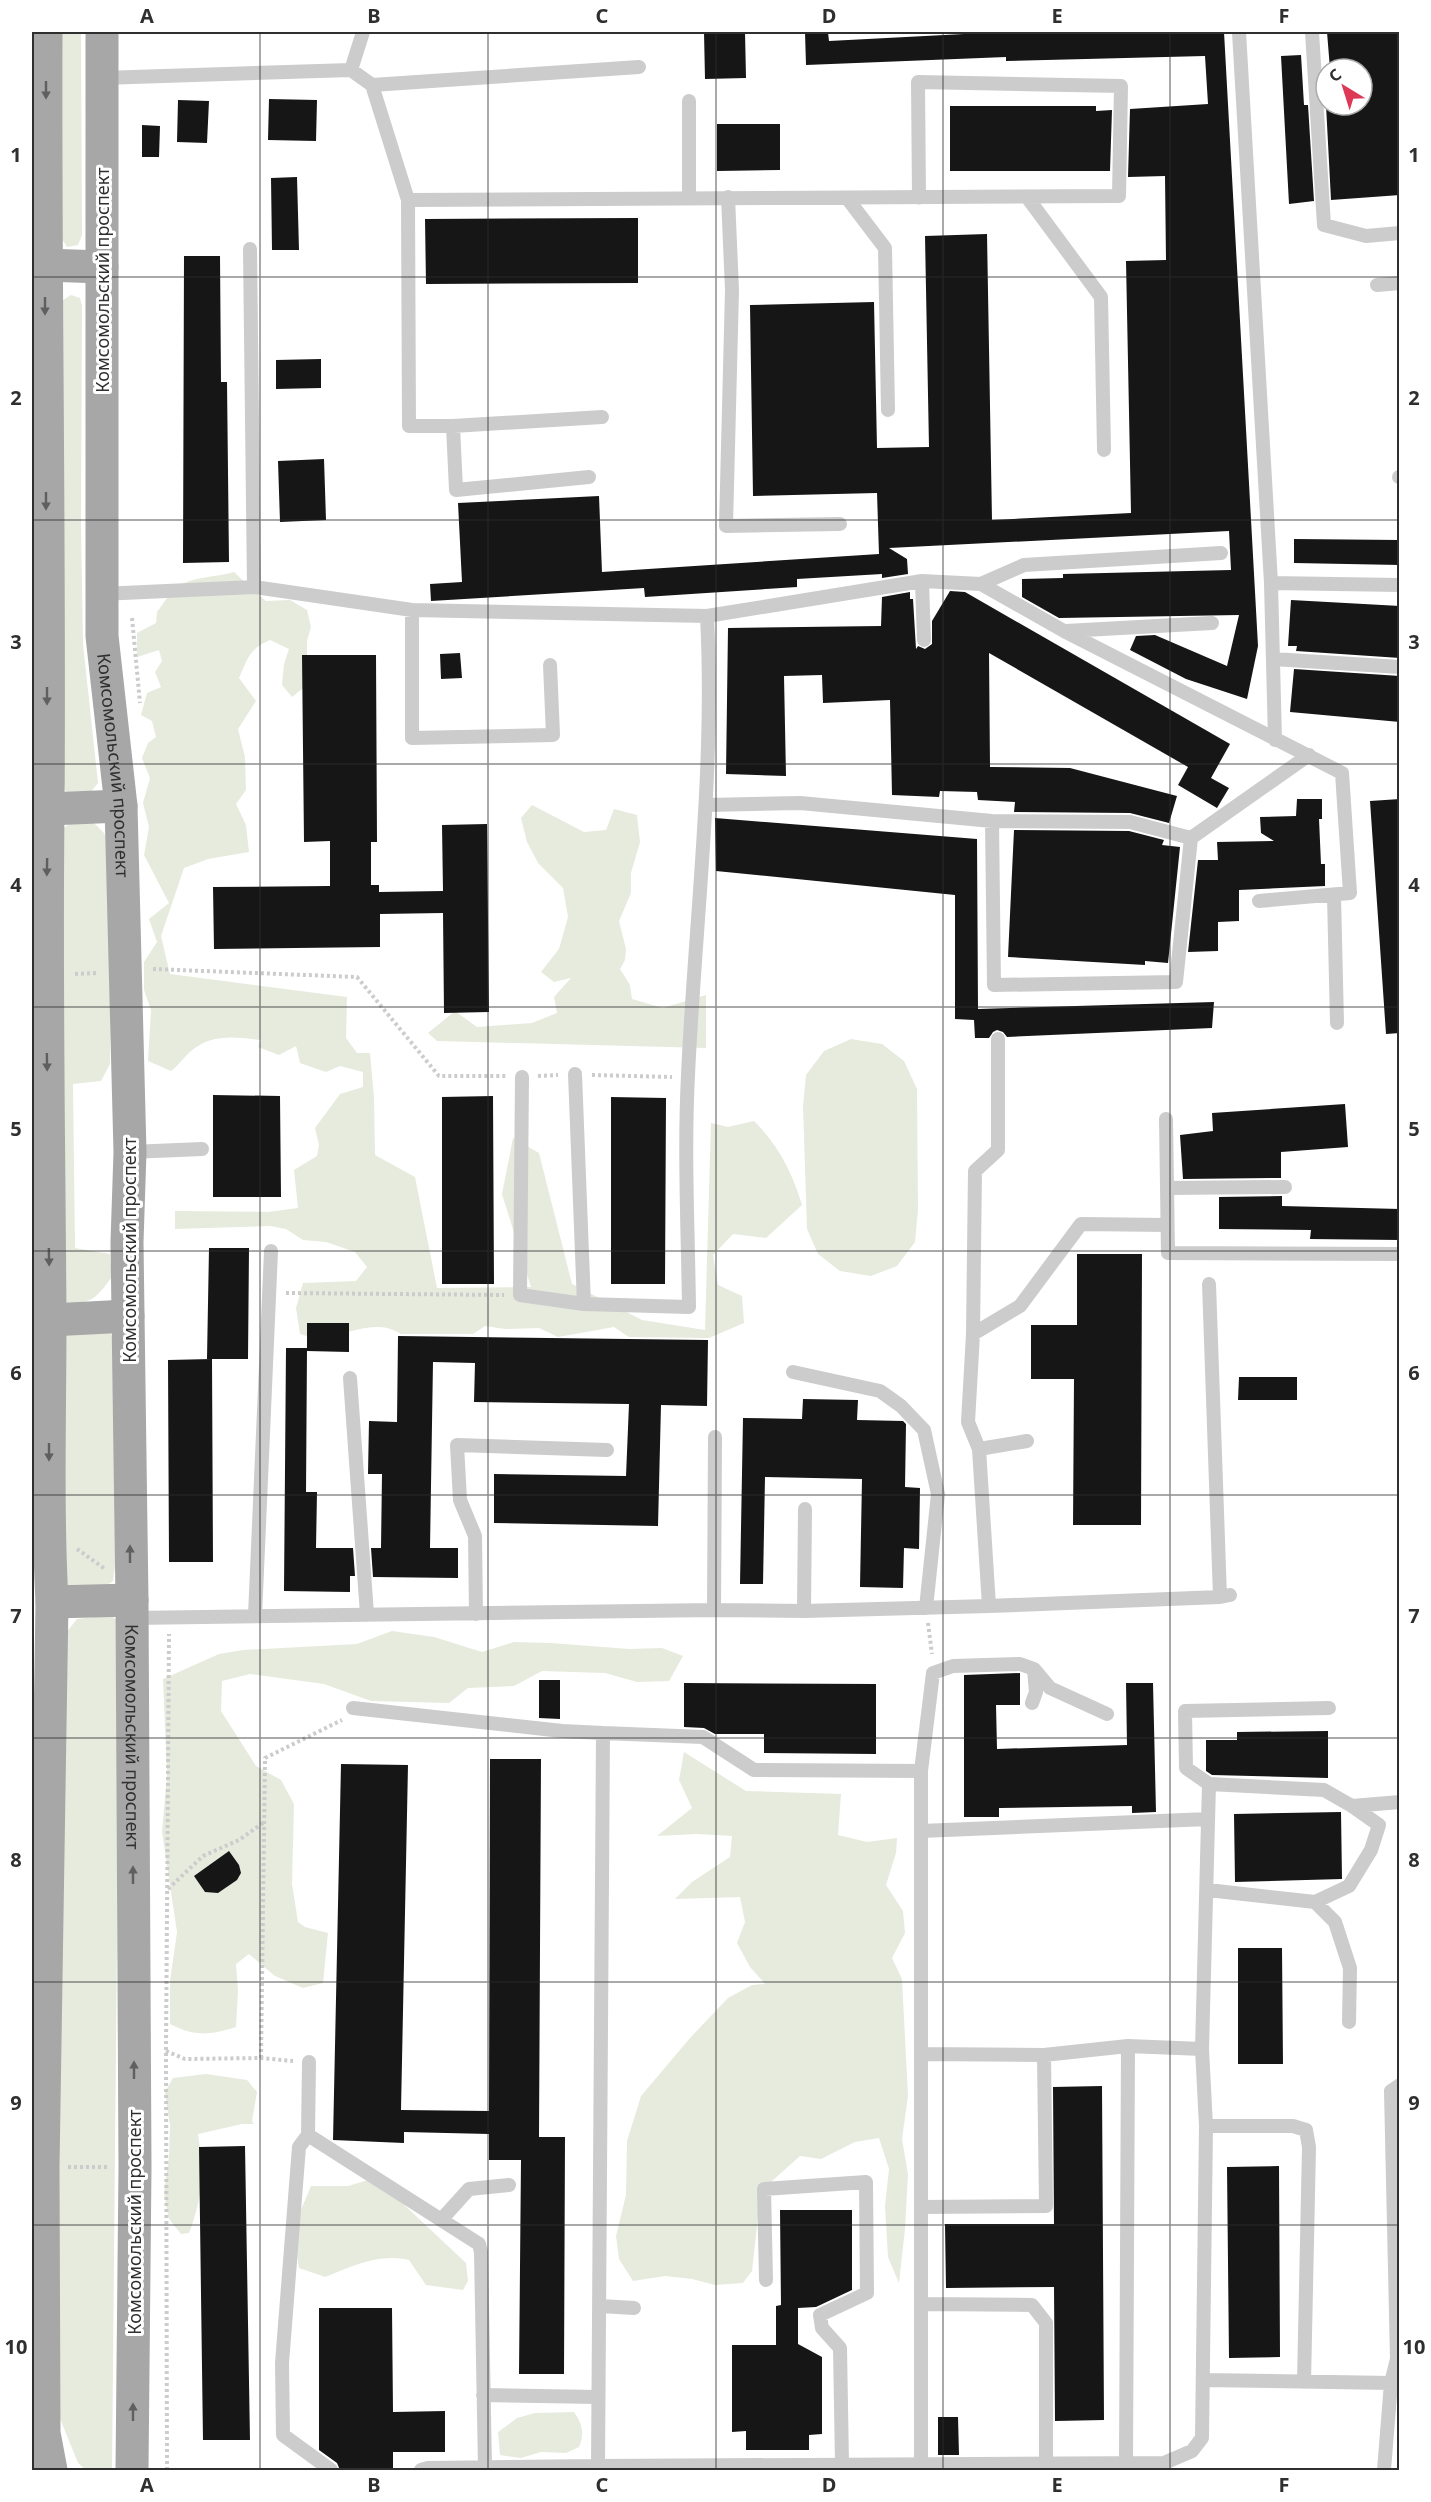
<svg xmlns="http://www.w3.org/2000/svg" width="1431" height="2502" viewBox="0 0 1431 2502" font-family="'Noto Sans',sans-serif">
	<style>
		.green { fill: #e6ebdd }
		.building { fill: #161616 }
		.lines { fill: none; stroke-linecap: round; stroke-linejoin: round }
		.path { stroke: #ccc; stroke-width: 4; stroke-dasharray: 3 3; stroke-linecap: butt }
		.lane { stroke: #ccc; stroke-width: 14 }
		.primary { stroke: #a7a7a7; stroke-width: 33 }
		.oneway { fill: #5f5f5f }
		.grid { fill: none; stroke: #2f2f2f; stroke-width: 1.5; stroke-opacity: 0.55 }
		.labels { text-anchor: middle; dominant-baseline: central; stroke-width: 6; stroke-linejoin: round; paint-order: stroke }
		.street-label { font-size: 18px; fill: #2f2f2f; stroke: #fff }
		.neatline { fill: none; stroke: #2f2f2f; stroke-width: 2 }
		.grid-label { font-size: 20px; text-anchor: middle; font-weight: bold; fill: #2f2f2f }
	</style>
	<rect width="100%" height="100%" fill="#fff"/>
	<path class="green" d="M 62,32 L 81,32 L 82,235 L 78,245 L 67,247 L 60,236 Z
		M 71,295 L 80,298 L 82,306 L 81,525 L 83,644 L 98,783 L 90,793 L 79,797 L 66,792 L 61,775 L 63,300 Z
		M 234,572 L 249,586 L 174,589 C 191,576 214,578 234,572 Z
		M 250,588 L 266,601 L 290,600 L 307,610 L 311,627 L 307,641 L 307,685 L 292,697 L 282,685 L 284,664 L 289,649 L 270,640 C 249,649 248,658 239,678 L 256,701 L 238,729 L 245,757 L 246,790 L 236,804 L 246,825 L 249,852 L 208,859 L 184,868 L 161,936 L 170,974 L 347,997 L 346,1038 L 357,1053 L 370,1053 L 374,1097 L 375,1155 L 415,1177 L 437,1288 L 531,1287 L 502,1194 L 513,1138 L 539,1153 L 572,1284 L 642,1320 L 705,1330 L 711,1123 L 728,1127 L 754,1121 C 779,1146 792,1172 802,1205 L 766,1238 L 733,1234 L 713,1255 L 718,1285 L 742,1296 L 744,1323 L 709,1338 L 629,1337 L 614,1327 L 558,1337 L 539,1328 L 505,1329 L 485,1326 L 473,1334 L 401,1334 C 368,1313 336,1347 300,1334 L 296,1308 L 303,1283 L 356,1281 L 367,1267 L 355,1252 L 326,1242 L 303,1240 L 286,1229 L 270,1226 L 175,1229 L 175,1211 L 268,1212 L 298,1208 L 294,1170 L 317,1156 L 319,1145 L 315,1128 L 340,1094 L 363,1087 L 363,1072 L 340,1066 L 326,1072 L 300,1063 L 296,1046 L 279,1055 L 258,1047 L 261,1040 C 236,1037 212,1033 191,1051 C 184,1057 179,1065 171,1071 L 148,1061 L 151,1010 L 144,990 L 144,962 L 157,942 L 149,919 L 169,903 L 144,855 L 149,827 L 143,803 L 150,778 L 142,758 L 148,743 L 156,737 L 152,721 L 141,715 L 147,693 L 161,687 L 155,672 L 162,661 L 159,650 L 137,657 L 137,633 L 156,623 L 157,612 L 172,591 Z
		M 532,805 L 584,832 L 606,830 L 614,809 L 637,815 L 640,842 L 631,873 L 631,893 L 619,921 L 626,949 L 625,960 L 620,969 L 630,985 L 632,999 L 663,1008 L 706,995 L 706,1048 L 437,1041 L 428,1033 L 455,1011 L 477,1027 L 532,1023 L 557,1013 L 554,997 L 571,978 L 554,982 L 541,972 L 559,949 L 568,917 L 563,888 L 538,863 L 527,842 L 521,818 Z
		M 74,820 L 94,823 L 104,833 L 111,852 L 110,1064 L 101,1081 L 73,1084 L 75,1248 L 110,1254 L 112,1277 C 96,1298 93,1303 66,1304 L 62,842 L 64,828 Z
		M 851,1039 L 882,1044 L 904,1061 L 917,1089 L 918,1210 L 915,1242 L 897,1266 L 871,1276 L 840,1271 L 818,1254 L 807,1229 L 803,1106 L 806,1075 L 824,1051 Z
		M 71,1328 L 110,1332 L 114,1341 L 118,1544 L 113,1581 C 100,1591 81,1594 66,1585 L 63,1339 Z
		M 110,1615 L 120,1622 L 112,2470 L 86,2470 L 78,2463 L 57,2411 L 61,1639 L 77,1619 Z
		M 392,1631 L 434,1637 L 482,1652 L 514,1642 L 551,1643 L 629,1649 L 662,1648 L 683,1656 L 669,1681 L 637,1682 L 605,1673 L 542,1671 L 514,1686 L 468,1688 L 449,1703 L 371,1701 L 324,1684 L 250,1674 L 222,1681 L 221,1711 L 256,1766 L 281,1780 L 294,1804 L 292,1884 L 298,1922 L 305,1927 L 328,1933 L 323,1983 L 303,1988 L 275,1976 L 249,1954 L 236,1964 L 238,1991 L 236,2027 C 209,2035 196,2037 170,2024 L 170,1981 L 177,1932 L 162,1832 L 167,1775 L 163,1679 L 219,1654 L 243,1650 L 357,1644 Z
		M 684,1752 L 746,1791 L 841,1794 L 838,1835 L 867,1842 L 897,1838 L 896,1853 L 886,1885 L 903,1911 L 905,1933 L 892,1958 L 902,1979 L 908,2096 L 902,2139 L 908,2174 L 905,2229 L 899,2283 L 888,2257 L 885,2206 L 889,2169 L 879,2138 L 855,2142 L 821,2159 L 800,2156 L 761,2191 L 752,2271 L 743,2283 L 715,2285 L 692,2279 L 665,2276 L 633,2281 L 619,2259 L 616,2236 L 626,2195 L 627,2141 L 641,2096 L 690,2038 L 728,1998 L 752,1985 L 765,1984 L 750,1967 L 737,1943 L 745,1922 L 740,1897 L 675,1899 L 692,1882 L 730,1857 L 732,1836 L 697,1834 L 657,1836 L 692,1808 L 679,1780 Z
		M 206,2074 L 247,2080 L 257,2092 L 252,2121 L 254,2124 L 242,2124 L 198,2134 C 204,2173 203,2196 189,2233 L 181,2234 L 169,2219 L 164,2193 L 169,2156 L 170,2126 L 165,2092 L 173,2078 Z
		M 368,2180 L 399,2200 L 466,2263 L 468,2281 L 463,2290 L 426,2285 L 409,2260 C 378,2253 353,2266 325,2277 L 299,2268 L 293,2229 L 311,2186 L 348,2186 Z
		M 574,2412 C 582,2423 585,2434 579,2447 L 566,2453 L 541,2452 L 521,2458 L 500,2455 L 498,2432 L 517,2418 L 535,2413 Z"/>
	<path class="building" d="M 704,32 L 745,32 L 746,78 L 705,79 Z
		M 805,32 L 828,32 L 829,41 L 1002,32 L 1224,32 L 1258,646 L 1247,699 L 1186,679 L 1130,650 L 1136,636 L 1155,635 L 1227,666 L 1239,615 L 1059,618 L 1022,597 L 1022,579 L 1063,578 L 1063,574 L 1231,570 L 1229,531 L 889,548 L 907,559 L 908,574 L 882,578 L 882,574 L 797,579 L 797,587 L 645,597 L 644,588 L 431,601 L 430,584 L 462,582 L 458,503 L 599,496 L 602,572 L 879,554 L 877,493 L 753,496 L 750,305 L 874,302 L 877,448 L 929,447 L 925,236 L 987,234 L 992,520 L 1131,513 L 1126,261 L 1166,260 L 1165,176 L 1128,177 L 1130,109 L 1208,104 L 1205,56 L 1006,61 L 1006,57 L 806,65 Z
		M 1327,32 L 1400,32 L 1400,195 L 1331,200 L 1326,105 L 1362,105 L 1362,69 L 1330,69 Z
		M 1301,55 L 1304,105 L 1308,105 L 1314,201 L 1289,204 L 1281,56 Z
		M 269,99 L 317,100 L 316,141 L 268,140 Z
		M 178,100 L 209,101 L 207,143 L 177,142 Z
		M 950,106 L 1096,106 L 1096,111 L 1112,110 L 1110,171 L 950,171 Z
		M 717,124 L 780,124 L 780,170 L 717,171 Z
		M 142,125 L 160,126 L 159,157 L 142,157 Z
		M 297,177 L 299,250 L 272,250 L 271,178 Z
		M 638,218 L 638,283 L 426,284 L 425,219 Z
		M 184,256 L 220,256 L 221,382 L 227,382 L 229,562 L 183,563 Z
		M 321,359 L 321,388 L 276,389 L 276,360 Z
		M 324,459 L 326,520 L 280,522 L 278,461 Z
		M 1294,539 L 1400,540 L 1400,565 L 1294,563 Z
		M 950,591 L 965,592 L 1230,744 L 1211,778 L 1229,788 L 1217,808 L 1178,785 L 1188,767 L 989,653 L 990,767 L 1070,768 L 1177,796 L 1169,823 L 1130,813 L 1014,812 L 1015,802 L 978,800 L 977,792 L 940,791 L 939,797 L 892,795 L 890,700 L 823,703 L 822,675 L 784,676 L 786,776 L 726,774 L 728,628 L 881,626 L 882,597 L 910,592 L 910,599 L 913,599 L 916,649 L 918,646 L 925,649 L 932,644 L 932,621 Z
		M 1291,600 L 1400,606 L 1400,658 L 1296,651 L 1297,646 L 1288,646 Z
		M 460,653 L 462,678 L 441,679 L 440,654 Z
		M 302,655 L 376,655 L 377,842 L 371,842 L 371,885 L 379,885 L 379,892 L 443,891 L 442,825 L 487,824 L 489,1012 L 444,1013 L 443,913 L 380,914 L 380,947 L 214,949 L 213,887 L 330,886 L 330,841 L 304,842 Z
		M 1294,669 L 1400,676 L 1400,722 L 1290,712 Z
		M 1297,799 L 1322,799 L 1322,819 L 1319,819 L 1321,864 L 1325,864 L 1325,886 L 1239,890 L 1239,921 L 1218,922 L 1218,951 L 1188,952 L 1198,860 L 1218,860 L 1217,842 L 1274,841 L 1261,833 L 1260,817 L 1296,816 Z
		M 1400,799 L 1400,1033 L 1386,1034 L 1370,801 Z
		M 715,818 L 977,839 L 978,1009 L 1214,1002 L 1212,1028 L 1007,1037 L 1003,1032 L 997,1030 L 993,1032 L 989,1038 L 975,1038 L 974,1020 L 955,1019 L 955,895 L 716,871 Z
		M 1014,830 L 1129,831 L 1164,840 L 1162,845 L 1180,847 L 1168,963 L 1145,961 L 1145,965 L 1008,957 Z
		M 213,1095 L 280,1096 L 281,1197 L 213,1197 Z
		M 493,1096 L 494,1284 L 442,1284 L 442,1097 Z
		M 611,1097 L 666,1098 L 665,1284 L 611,1284 Z
		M 1345,1104 L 1348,1147 L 1281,1152 L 1281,1178 L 1183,1179 L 1180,1135 L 1213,1131 L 1212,1113 Z
		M 1282,1196 L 1282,1206 L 1400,1209 L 1400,1240 L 1310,1239 L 1311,1230 L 1219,1229 L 1219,1197 Z
		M 209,1248 L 249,1248 L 248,1359 L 207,1359 Z
		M 1077,1254 L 1142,1254 L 1141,1525 L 1073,1525 L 1074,1379 L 1031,1379 L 1031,1325 L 1077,1325 Z
		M 307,1323 L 349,1323 L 349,1352 L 307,1351 Z
		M 398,1336 L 708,1340 L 707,1406 L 661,1405 L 658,1526 L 494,1523 L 494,1474 L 626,1476 L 629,1404 L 474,1402 L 475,1363 L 433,1362 L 430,1548 L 458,1548 L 458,1578 L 373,1577 L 371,1548 L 381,1548 L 382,1474 L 368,1474 L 369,1421 L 397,1422 Z
		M 286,1348 L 307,1348 L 306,1492 L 317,1492 L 316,1548 L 353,1548 L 355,1576 L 350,1576 L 350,1592 L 284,1591 Z
		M 212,1359 L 213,1562 L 169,1562 L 168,1360 Z
		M 1239,1377 L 1297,1377 L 1297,1400 L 1238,1400 Z
		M 803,1399 L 858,1400 L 857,1420 L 903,1421 L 906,1424 L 905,1487 L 920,1488 L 919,1549 L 904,1548 L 903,1588 L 860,1587 L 862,1479 L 765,1477 L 763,1584 L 740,1584 L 743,1418 L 802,1419 Z
		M 1020,1673 L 1020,1705 L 996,1705 L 997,1749 L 1127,1745 L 1126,1683 L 1153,1683 L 1156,1812 L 1132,1813 L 1132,1806 L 999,1808 L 999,1817 L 964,1817 L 964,1675 Z
		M 539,1680 L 560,1680 L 560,1719 L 539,1718 Z
		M 684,1683 L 876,1684 L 876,1754 L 764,1753 L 764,1734 L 715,1734 L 704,1728 L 684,1727 Z
		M 1328,1731 L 1328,1778 L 1212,1775 L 1206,1771 L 1206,1740 L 1237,1740 L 1237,1732 Z
		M 490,1759 L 541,1759 L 539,2137 L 565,2137 L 564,2374 L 519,2374 L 521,2160 L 489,2160 L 489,2134 L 404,2132 L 404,2143 L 333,2140 L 341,1764 L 408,1765 L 401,2110 L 489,2111 Z
		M 1341,1812 L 1342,1879 L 1235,1882 L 1234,1814 Z
		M 229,1851 L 239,1865 L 241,1873 L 237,1880 L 218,1893 L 205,1892 L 194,1876 Z
		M 1238,1948 L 1282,1948 L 1283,2064 L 1238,2064 Z
		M 1102,2086 L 1104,2420 L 1055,2421 L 1054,2287 L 946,2288 L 945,2224 L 1054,2224 L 1053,2087 Z
		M 245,2146 L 250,2440 L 203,2440 L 199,2147 Z
		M 1279,2166 L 1280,2357 L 1229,2358 L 1227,2167 Z
		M 780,2210 L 852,2210 L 852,2290 L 816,2307 L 798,2308 L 798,2344 L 822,2357 L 822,2434 L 809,2435 L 809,2450 L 746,2450 L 746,2431 L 732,2432 L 732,2345 L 776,2345 L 776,2306 L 781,2305 Z
		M 319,2308 L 392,2308 L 393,2412 L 445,2411 L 445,2452 L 393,2452 L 393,2470 L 340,2470 L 337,2463 L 319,2450 Z
		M 938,2417 L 958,2417 L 959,2455 L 938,2455 Z"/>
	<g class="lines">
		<path class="path" d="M 132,618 L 140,703
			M 153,969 L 357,977 L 439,1076 L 507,1076
			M 75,974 L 98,973
			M 592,1075 L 672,1077
			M 538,1076 L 558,1075
			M 286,1293 L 504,1295
			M 77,1549 L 105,1569
			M 928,1623 L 932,1654
			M 168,1889 L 203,1856 L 239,1840 L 263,1823
			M 166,2051 L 185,2059 L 261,2058 L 293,2061
			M 261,2058 L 265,1758 L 342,1720
			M 68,2167 L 109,2167
			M 167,2470 L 166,2051 L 169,1634"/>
		<path class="lane" d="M 1239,32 L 1271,583 L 1275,740
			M 1312,32 L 1324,225 L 1366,236 L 1400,233
			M 351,70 L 363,32
			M 102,78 L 351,70 L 372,85 L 408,200 L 409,426 L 453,426 L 602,417
			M 372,85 L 639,67
			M 689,101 L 689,197
			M 728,197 L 732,290 L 726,526 L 840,524
			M 1027,197 L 1101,297 L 1104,450
			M 847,198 L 885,248 L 888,410
			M 408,200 C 645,198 882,198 1119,196 L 1121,86 L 918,82 L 919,198
			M 250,249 L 254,587
			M 1377,285 L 1400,283
			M 453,426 L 456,490 L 589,477
			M 1399,477 L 1400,477
			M 922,581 L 924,640
			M 1271,583 L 1400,585
			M 981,584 L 1064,631 L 1342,773 L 1350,893 L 1259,901
			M 101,594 L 254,587 L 412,610 L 707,616 L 922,581 L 981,584 L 1024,565 L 1221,553
			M 412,610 L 412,738 L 553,735 L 550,665
			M 1066,631 L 1212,623
			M 1273,659 L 1400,667
			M 706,805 L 800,803 L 992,821 L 1130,822 L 1191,838 L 1309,755
			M 992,821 L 994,985 L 1176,982 L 1191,838
			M 1334,896 L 1337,1023
			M 575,1074 L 584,1304 L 689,1307 C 688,1230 684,1152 688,1075 C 695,922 715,769 707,616
			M 522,1077 L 520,1295 L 584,1304
			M 1166,1119 L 1168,1253 L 1400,1254
			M 130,1152 L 202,1149
			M 1168,1188 L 1285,1187
			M 1209,1284 L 1220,1597
			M 973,1334 L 1020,1306 L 1081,1224 L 1167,1225
			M 793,1372 L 880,1391 L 901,1406 L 924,1430 L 938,1494 L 926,1608
			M 350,1378 L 367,1614
			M 979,1449 L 1027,1441
			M 989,1606 L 1220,1597 L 1230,1595
			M 714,1610 L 715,1437
			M 804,1611 L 805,1509
			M 476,1614 L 475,1536 L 460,1500 L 457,1445 L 607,1450
			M 255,1616 L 271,1251
			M 131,1618 L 714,1610 L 804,1611 L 989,1606 L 979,1449 L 968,1422 L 973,1334 L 975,1171 L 998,1150 L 998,1039
			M 1032,1703 L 1036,1692 L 1034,1669
			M 353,1708 L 562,1731 L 603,1733
			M 1209,1784 L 1324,1790 L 1352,1806 L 1400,1802
			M 921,1831 L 1208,1819
			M 1208,1890 L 1315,1902 L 1349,1886 L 1371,1850 L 1379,1825 L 1352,1806
			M 1315,1902 L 1335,1922 L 1350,1968 L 1349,2022
			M 1128,2046 L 1202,2049
			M 922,2054 L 1044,2055 L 1128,2046 L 1126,2463
			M 309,2062 L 308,2135 L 299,2147 L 282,2363 L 283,2435 L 331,2470
			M 1206,2126 L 1293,2126 L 1306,2130 L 1309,2147 L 1304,2382
			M 308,2135 L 479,2244 L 481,2252 L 485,2467
			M 921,2207 L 1046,2206 L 1044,2055
			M 441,2220 L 469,2189 L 509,2185
			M 766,2280 L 764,2189 L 866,2182 L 867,2293 L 820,2315 L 822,2328 L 840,2348 L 842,2463
			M 921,2304 L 921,1771 L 933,1673 L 953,1666 L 1020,1664 L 1034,1669 L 1050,1688 L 1107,1714
			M 600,2306 L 634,2308
			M 1203,2380 L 1391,2383 L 1397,2359 L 1391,2091 L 1400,2085
			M 483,2395 L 598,2397
			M 921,2463 L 921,2304 L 1032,2305 L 1046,2323 L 1046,2463
			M 421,2470 L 428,2468 L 598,2466 L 603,1733 L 703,1737 L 754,1770 L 921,1771
			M 597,2470 L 598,2466 L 1164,2463 L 1192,2451 L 1202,2438 L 1206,2126 L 1202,2049 L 1209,1784 L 1186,1768 L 1185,1711 L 1329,1708
			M 1384,2470 L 1391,2383"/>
		<g class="primary">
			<path d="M 46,32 C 45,292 50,553 48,813 C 46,982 49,1150 50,1318 C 50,1413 47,1508 52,1602 L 43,2167 L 44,2433 L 51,2470"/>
			<path id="s1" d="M 102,32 L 102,636 L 121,806 L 130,1152 L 127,1242 L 132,1600 L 135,2167 L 132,2470"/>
			<path d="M 45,265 L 102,267"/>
			<path d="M 48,809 L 121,806"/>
			<path d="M 50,1320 L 128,1316"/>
			<path d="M 52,1602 L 132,1600"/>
		</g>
	</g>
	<defs><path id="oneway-solid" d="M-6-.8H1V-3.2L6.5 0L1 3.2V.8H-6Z" transform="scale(1.5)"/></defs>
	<g class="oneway">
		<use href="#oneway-solid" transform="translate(46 90) rotate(90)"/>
		<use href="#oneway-solid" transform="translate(45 306) rotate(90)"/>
		<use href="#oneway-solid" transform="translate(46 501) rotate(90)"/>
		<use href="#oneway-solid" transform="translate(47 696) rotate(90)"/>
		<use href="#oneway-solid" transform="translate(47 867) rotate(91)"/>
		<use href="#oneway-solid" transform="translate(47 1062) rotate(89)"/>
		<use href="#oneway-solid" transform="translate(49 1257) rotate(89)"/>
		<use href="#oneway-solid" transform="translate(49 1452) rotate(90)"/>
		<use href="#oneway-solid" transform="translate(130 1554) rotate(-90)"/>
		<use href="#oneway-solid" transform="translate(133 1875) rotate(-90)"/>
		<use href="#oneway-solid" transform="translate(134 2070) rotate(-90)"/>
		<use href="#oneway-solid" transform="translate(133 2412) rotate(-90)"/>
	</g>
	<path class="grid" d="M 260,32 L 260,2470M 488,32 L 488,2470M 716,32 L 716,2470M 943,32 L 943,2470M 1170,32 L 1170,2470M 32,277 L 1400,277M 32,520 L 1400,520M 32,764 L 1400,764M 32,1007 L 1400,1007M 32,1251 L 1400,1251M 32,1495 L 1400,1495M 32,1738 L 1400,1738M 32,1982 L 1400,1982M 32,2225 L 1400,2225"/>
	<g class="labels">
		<g class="street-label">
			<text transform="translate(102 280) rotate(-90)">Комсомольский проспект</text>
			<text stroke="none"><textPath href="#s1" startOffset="734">Комсомольский проспект</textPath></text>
			<text transform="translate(129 1250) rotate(-90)">Комсомольский проспект</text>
			<text stroke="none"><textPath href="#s1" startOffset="1706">Комсомольский проспект</textPath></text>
			<text transform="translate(134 2222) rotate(-90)">Комсомольский проспект</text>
		</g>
	</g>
	<rect width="1431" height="2502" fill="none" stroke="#ffffff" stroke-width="66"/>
	<g transform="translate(1344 87) rotate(322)"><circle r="28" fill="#ffffff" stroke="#acacac" stroke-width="1.5"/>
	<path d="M0-4.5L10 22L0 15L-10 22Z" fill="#de3857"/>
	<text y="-9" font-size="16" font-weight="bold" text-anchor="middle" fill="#2f2f2f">С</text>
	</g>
	<rect x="33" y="33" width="1365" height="2436" class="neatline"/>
	<g class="grid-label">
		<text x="147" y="23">A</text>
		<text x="374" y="23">B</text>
		<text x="602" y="23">C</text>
		<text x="829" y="23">D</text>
		<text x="1057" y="23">E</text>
		<text x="1284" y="23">F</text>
		<text x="16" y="162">1</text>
		<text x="1414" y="162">1</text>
		<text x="16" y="405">2</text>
		<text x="1414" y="405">2</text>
		<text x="16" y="649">3</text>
		<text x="1414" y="649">3</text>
		<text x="16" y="892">4</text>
		<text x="1414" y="892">4</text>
		<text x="16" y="1136">5</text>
		<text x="1414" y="1136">5</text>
		<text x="16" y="1380">6</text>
		<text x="1414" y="1380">6</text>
		<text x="16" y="1623">7</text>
		<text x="1414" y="1623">7</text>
		<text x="16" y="1867">8</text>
		<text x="1414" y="1867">8</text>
		<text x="16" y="2110">9</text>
		<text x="1414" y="2110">9</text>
		<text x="16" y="2354">10</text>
		<text x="1414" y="2354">10</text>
		<text x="147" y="2492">A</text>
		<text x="374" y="2492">B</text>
		<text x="602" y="2492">C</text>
		<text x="829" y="2492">D</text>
		<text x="1057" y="2492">E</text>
		<text x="1284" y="2492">F</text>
	</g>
</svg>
